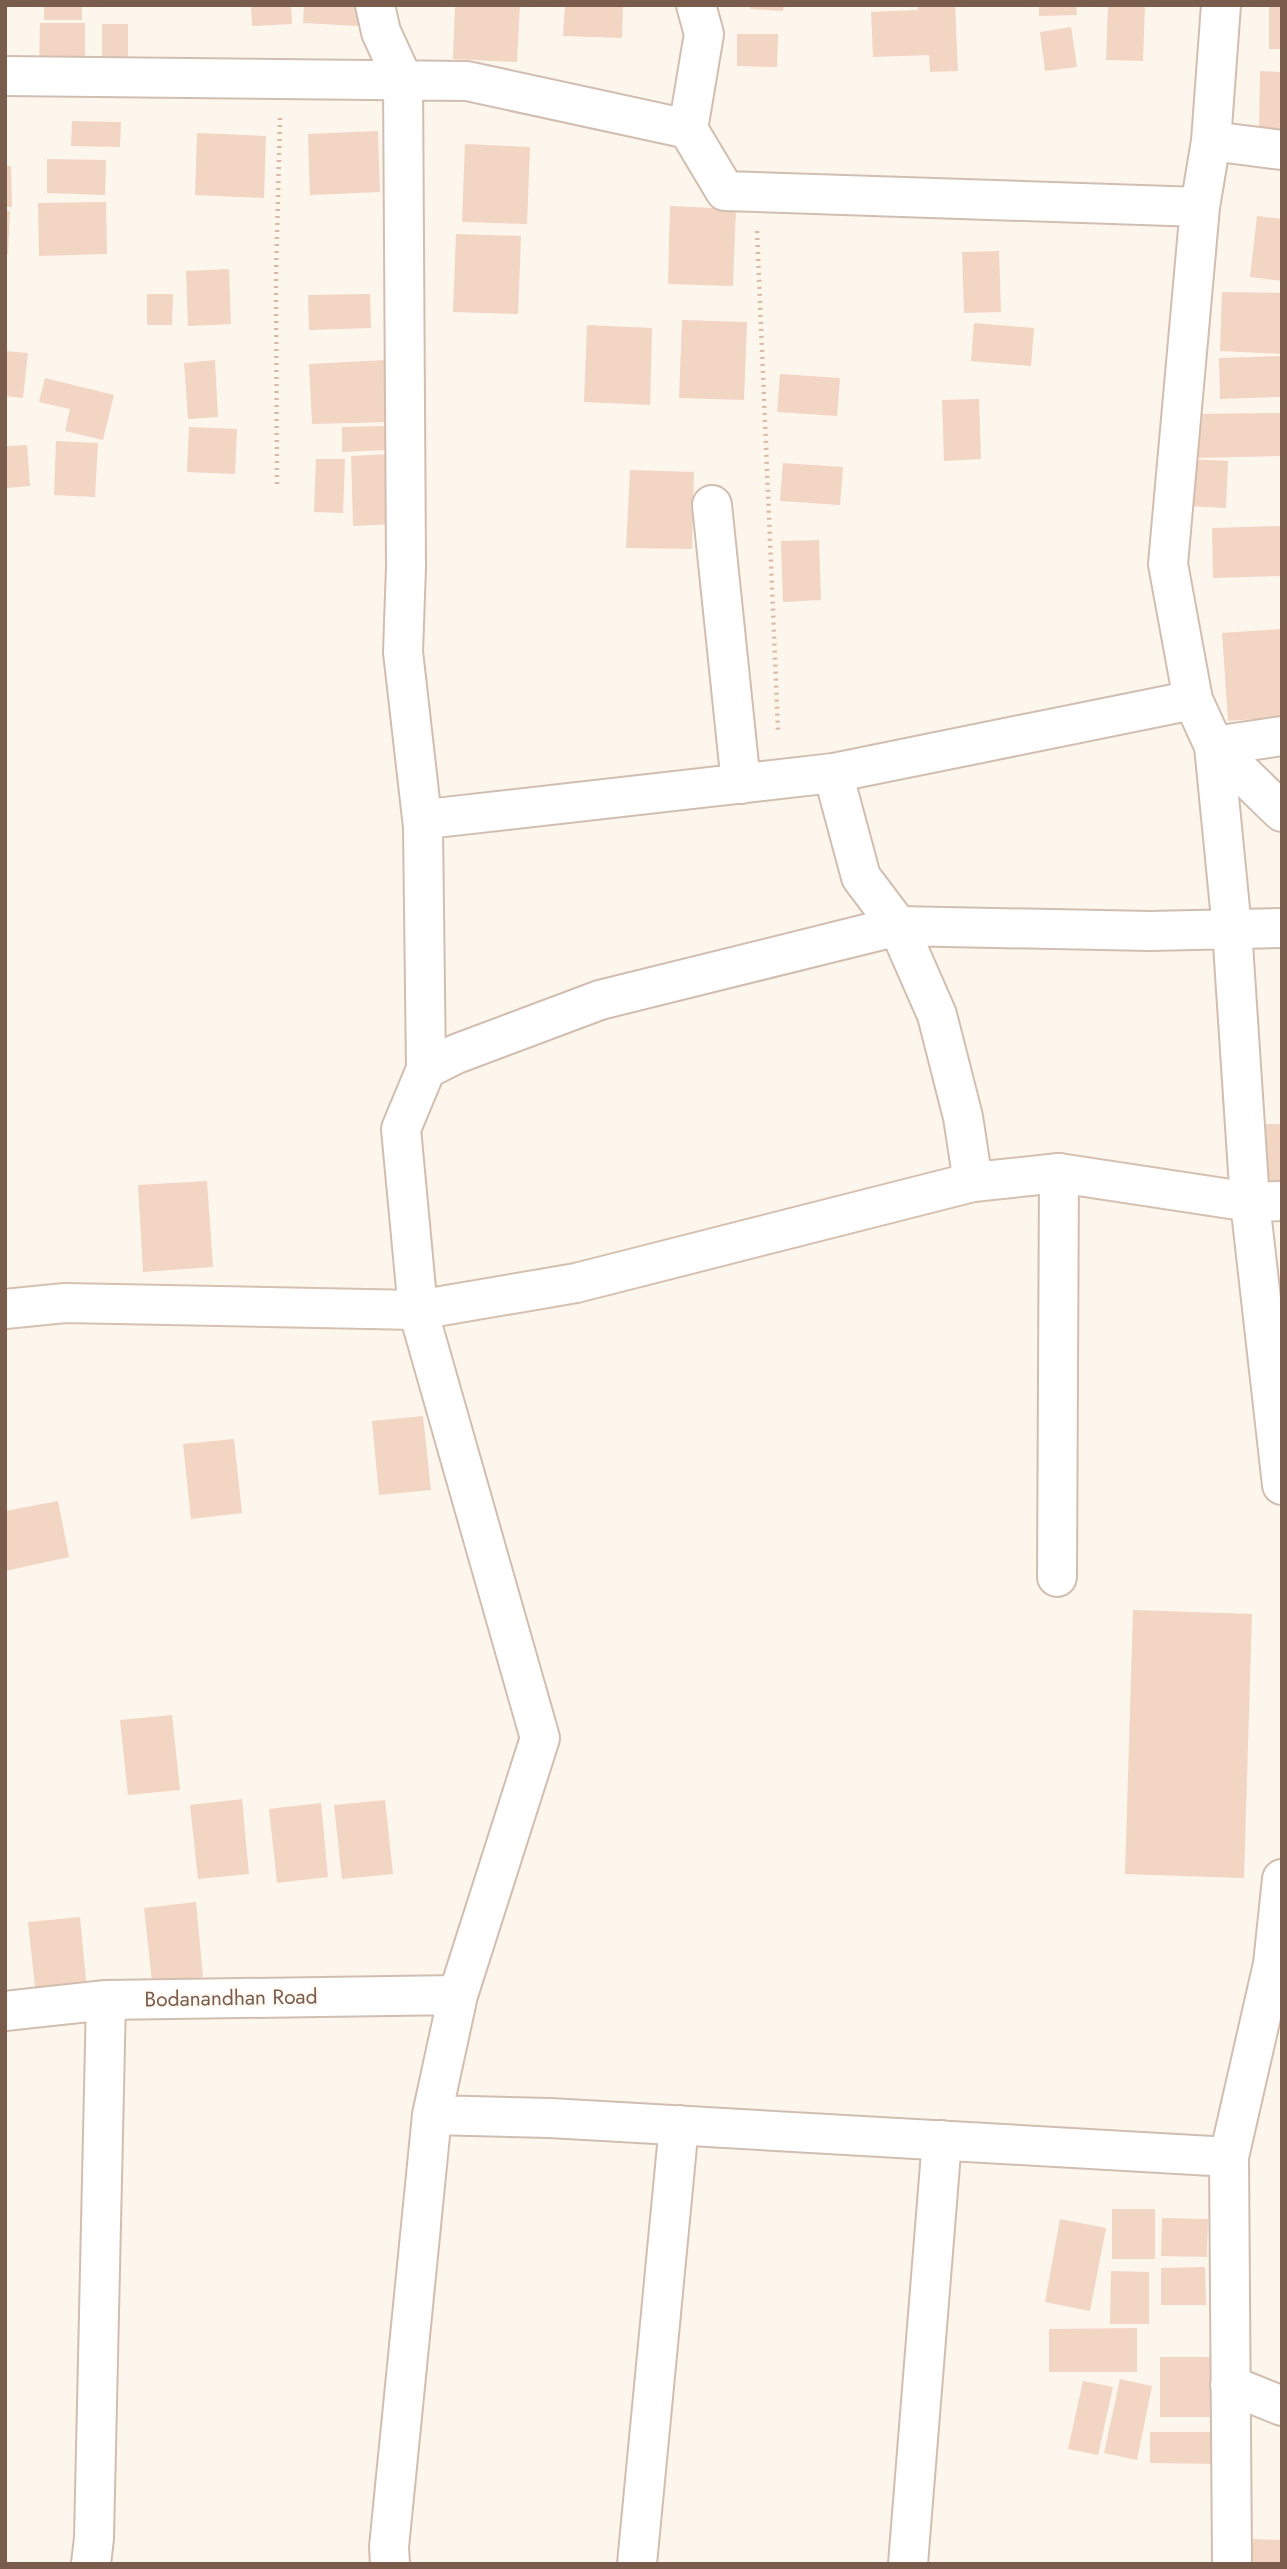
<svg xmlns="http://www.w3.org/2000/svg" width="1287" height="2569" viewBox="0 0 1287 2569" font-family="Jost,sans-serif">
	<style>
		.building { fill: #f3d5c3 }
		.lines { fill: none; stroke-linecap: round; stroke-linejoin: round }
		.street-casing { stroke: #d1beb0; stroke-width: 42 }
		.secondary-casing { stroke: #d6c0b0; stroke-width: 42 }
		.path { stroke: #d9b8a5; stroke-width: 4.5; stroke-dasharray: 2 5; stroke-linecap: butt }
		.street { stroke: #fff; stroke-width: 38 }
		.secondary { stroke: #fff; stroke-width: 38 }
		.labels { text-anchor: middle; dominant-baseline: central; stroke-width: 5; stroke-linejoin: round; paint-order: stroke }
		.street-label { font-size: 21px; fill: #7a5c4d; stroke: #fffaf3 }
	</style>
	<rect width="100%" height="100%" fill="#fdf6ec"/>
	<path class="building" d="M 44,5 L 82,5 L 82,20 L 44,20 Z
		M 251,5 L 291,5 L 292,24 L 252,26 Z
		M 304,5 L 359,5 L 359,26 L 303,23 Z
		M 455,5 L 520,5 L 517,62 L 453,59 Z
		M 565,5 L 623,5 L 622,38 L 563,36 Z
		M 750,5 L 784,5 L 783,11 L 750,9 Z
		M 918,5 L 955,5 L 958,71 L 930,72 L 929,55 L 873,57 L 871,12 L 918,10 Z
		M 1039,5 L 1076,5 L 1077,15 L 1039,16 Z
		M 1108,5 L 1145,5 L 1143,61 L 1106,60 Z
		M 1269,5 L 1282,5 L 1282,49 L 1269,49 Z
		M 40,23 L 85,23 L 85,69 L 39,68 Z
		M 102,24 L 128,24 L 128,59 L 102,59 Z
		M 1071,27 L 1077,67 L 1045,71 L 1040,32 Z
		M 737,34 L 778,34 L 777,67 L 737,66 Z
		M 1260,71 L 1282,72 L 1282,134 L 1259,133 Z
		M 72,121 L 121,122 L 120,147 L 71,146 Z
		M 378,131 L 380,192 L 310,195 L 308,134 Z
		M 197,133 L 266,136 L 264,198 L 195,195 Z
		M 465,144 L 530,147 L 527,224 L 462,222 Z
		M 47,159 L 106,160 L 105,195 L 47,193 Z
		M 5,166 L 11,166 L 12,207 L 5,207 Z
		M 106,202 L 107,254 L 39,256 L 38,203 Z
		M 670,206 L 736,209 L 733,286 L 668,284 Z
		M 5,211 L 10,211 L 8,254 L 5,254 Z
		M 1257,216 L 1282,219 L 1282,281 L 1250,277 Z
		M 456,234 L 521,236 L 518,314 L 453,312 Z
		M 999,251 L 1001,312 L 964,313 L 962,252 Z
		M 229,269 L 231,324 L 188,326 L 186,271 Z
		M 1222,292 L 1282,293 L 1282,354 L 1220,351 Z
		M 147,294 L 173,294 L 172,325 L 147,325 Z
		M 370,294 L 371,328 L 309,330 L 308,295 Z
		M 682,320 L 747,322 L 744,400 L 679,398 Z
		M 974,323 L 1034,328 L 1031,366 L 971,361 Z
		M 587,325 L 652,328 L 650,405 L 584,402 Z
		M 5,351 L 28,353 L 23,398 L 5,396 Z
		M 1280,356 L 1281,397 L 1220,399 L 1219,358 Z
		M 215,360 L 218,417 L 188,419 L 184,363 Z
		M 387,360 L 389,422 L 312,424 L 309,364 Z
		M 780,374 L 840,378 L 837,416 L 777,412 Z
		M 45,378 L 114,395 L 103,440 L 65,431 L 70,409 L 39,402 Z
		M 979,399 L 981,459 L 944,461 L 942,400 Z
		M 1281,413 L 1282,456 L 1195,458 L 1194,414 Z
		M 386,426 L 387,450 L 342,452 L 342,427 Z
		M 189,427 L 237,429 L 235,474 L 187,472 Z
		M 56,441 L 98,443 L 95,497 L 54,495 Z
		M 27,445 L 30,486 L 5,488 L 5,446 Z
		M 392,454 L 394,524 L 353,526 L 351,456 Z
		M 316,459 L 345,459 L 343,513 L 314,512 Z
		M 1189,459 L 1228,461 L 1226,508 L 1187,506 Z
		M 783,463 L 843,467 L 840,505 L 780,501 Z
		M 630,470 L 694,472 L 692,549 L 626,548 Z
		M 1282,526 L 1282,576 L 1213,578 L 1212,528 Z
		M 819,540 L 821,600 L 783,602 L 781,541 Z
		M 1281,629 L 1282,717 L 1228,721 L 1222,633 Z
		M 1266,1124 L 1282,1124 L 1282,1184 L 1265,1184 Z
		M 207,1181 L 213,1267 L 143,1272 L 138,1185 Z
		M 423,1416 L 431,1490 L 379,1495 L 372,1421 Z
		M 234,1439 L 242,1513 L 191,1519 L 183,1444 Z
		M 58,1501 L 69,1557 L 5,1571 L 5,1511 Z
		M 1133,1610 L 1252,1614 L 1244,1878 L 1125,1874 Z
		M 172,1715 L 180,1790 L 128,1795 L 120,1720 Z
		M 242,1799 L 249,1874 L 198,1879 L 190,1805 Z
		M 385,1800 L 393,1874 L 342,1879 L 334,1805 Z
		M 321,1803 L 328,1877 L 277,1883 L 269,1809 Z
		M 196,1902 L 203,1977 L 152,1982 L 144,1908 Z
		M 80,1917 L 87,1991 L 36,1996 L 28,1922 Z
		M 1112,2209 L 1155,2209 L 1155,2259 L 1112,2259 Z
		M 1162,2218 L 1208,2219 L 1207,2257 L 1161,2256 Z
		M 1060,2219 L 1106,2228 L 1090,2311 L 1045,2302 Z
		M 1205,2267 L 1206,2305 L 1161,2305 L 1161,2268 Z
		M 1111,2271 L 1149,2272 L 1149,2324 L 1110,2324 Z
		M 1137,2328 L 1137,2372 L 1049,2372 L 1049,2329 Z
		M 1160,2357 L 1214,2357 L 1215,2417 L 1160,2417 Z
		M 1120,2379 L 1152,2386 L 1137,2460 L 1104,2453 Z
		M 1083,2381 L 1113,2387 L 1098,2455 L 1068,2449 Z
		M 1150,2432 L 1215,2432 L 1214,2464 L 1150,2463 Z
		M 1253,2539 L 1282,2540 L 1282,2564 L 1252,2564 Z"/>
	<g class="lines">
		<defs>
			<path id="street" d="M 375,5 L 381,32 L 403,80 L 406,567 L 403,652 L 423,827 L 427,819 L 833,773 L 1193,700
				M 1221,5 L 1211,141 L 1200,207 L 1168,564 L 1193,700 L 1214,746 L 1282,812
				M 5,76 L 467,81 L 688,129 L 725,191 L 1200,207
				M 688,129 L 704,34 L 696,5
				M 1211,141 L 1282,150
				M 712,505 L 741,784
				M 1282,736 L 1214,746 L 1232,929 L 1250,1202 L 1282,1485
				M 833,773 L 861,877 L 898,926 L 937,1015 L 963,1117 L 973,1182
				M 423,827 L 426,1069
				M 1057,1577 L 1059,1173
				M 5,2011 L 106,2000 L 458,1995
				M 432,2115 L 550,2118 L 1229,2157
				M 1230,2385 L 1282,2406
				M 91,2564 L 94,2538 L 106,2000
				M 390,2564 L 389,2547 L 432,2115 L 458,1995 L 540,1738 L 418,1310 L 401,1129 L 426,1069 L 456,1054 L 600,1000 L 898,926 L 1150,931 L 1282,928
				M 637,2564 L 679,2125
				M 908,2564 L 942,2140
				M 1232,2564 L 1229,2157 L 1273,1964 L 1282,1879"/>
			<path id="secondary" d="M 5,1309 L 65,1303 L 418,1310 L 576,1283 L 973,1182 L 1059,1173 L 1250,1202 L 1282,1201"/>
		</defs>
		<use href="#street" class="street-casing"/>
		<use href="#secondary" class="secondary-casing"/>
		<path class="path" d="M 757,231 L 778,730
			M 277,484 L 276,277 L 280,117"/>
		<use href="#street" class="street"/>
		<use href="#secondary" class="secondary"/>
	</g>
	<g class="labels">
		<g class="street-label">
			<text transform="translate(231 1998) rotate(-1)">Bodanandhan Road</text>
		</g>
	</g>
	<rect width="1287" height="2569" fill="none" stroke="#7a5c4d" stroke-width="14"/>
</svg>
